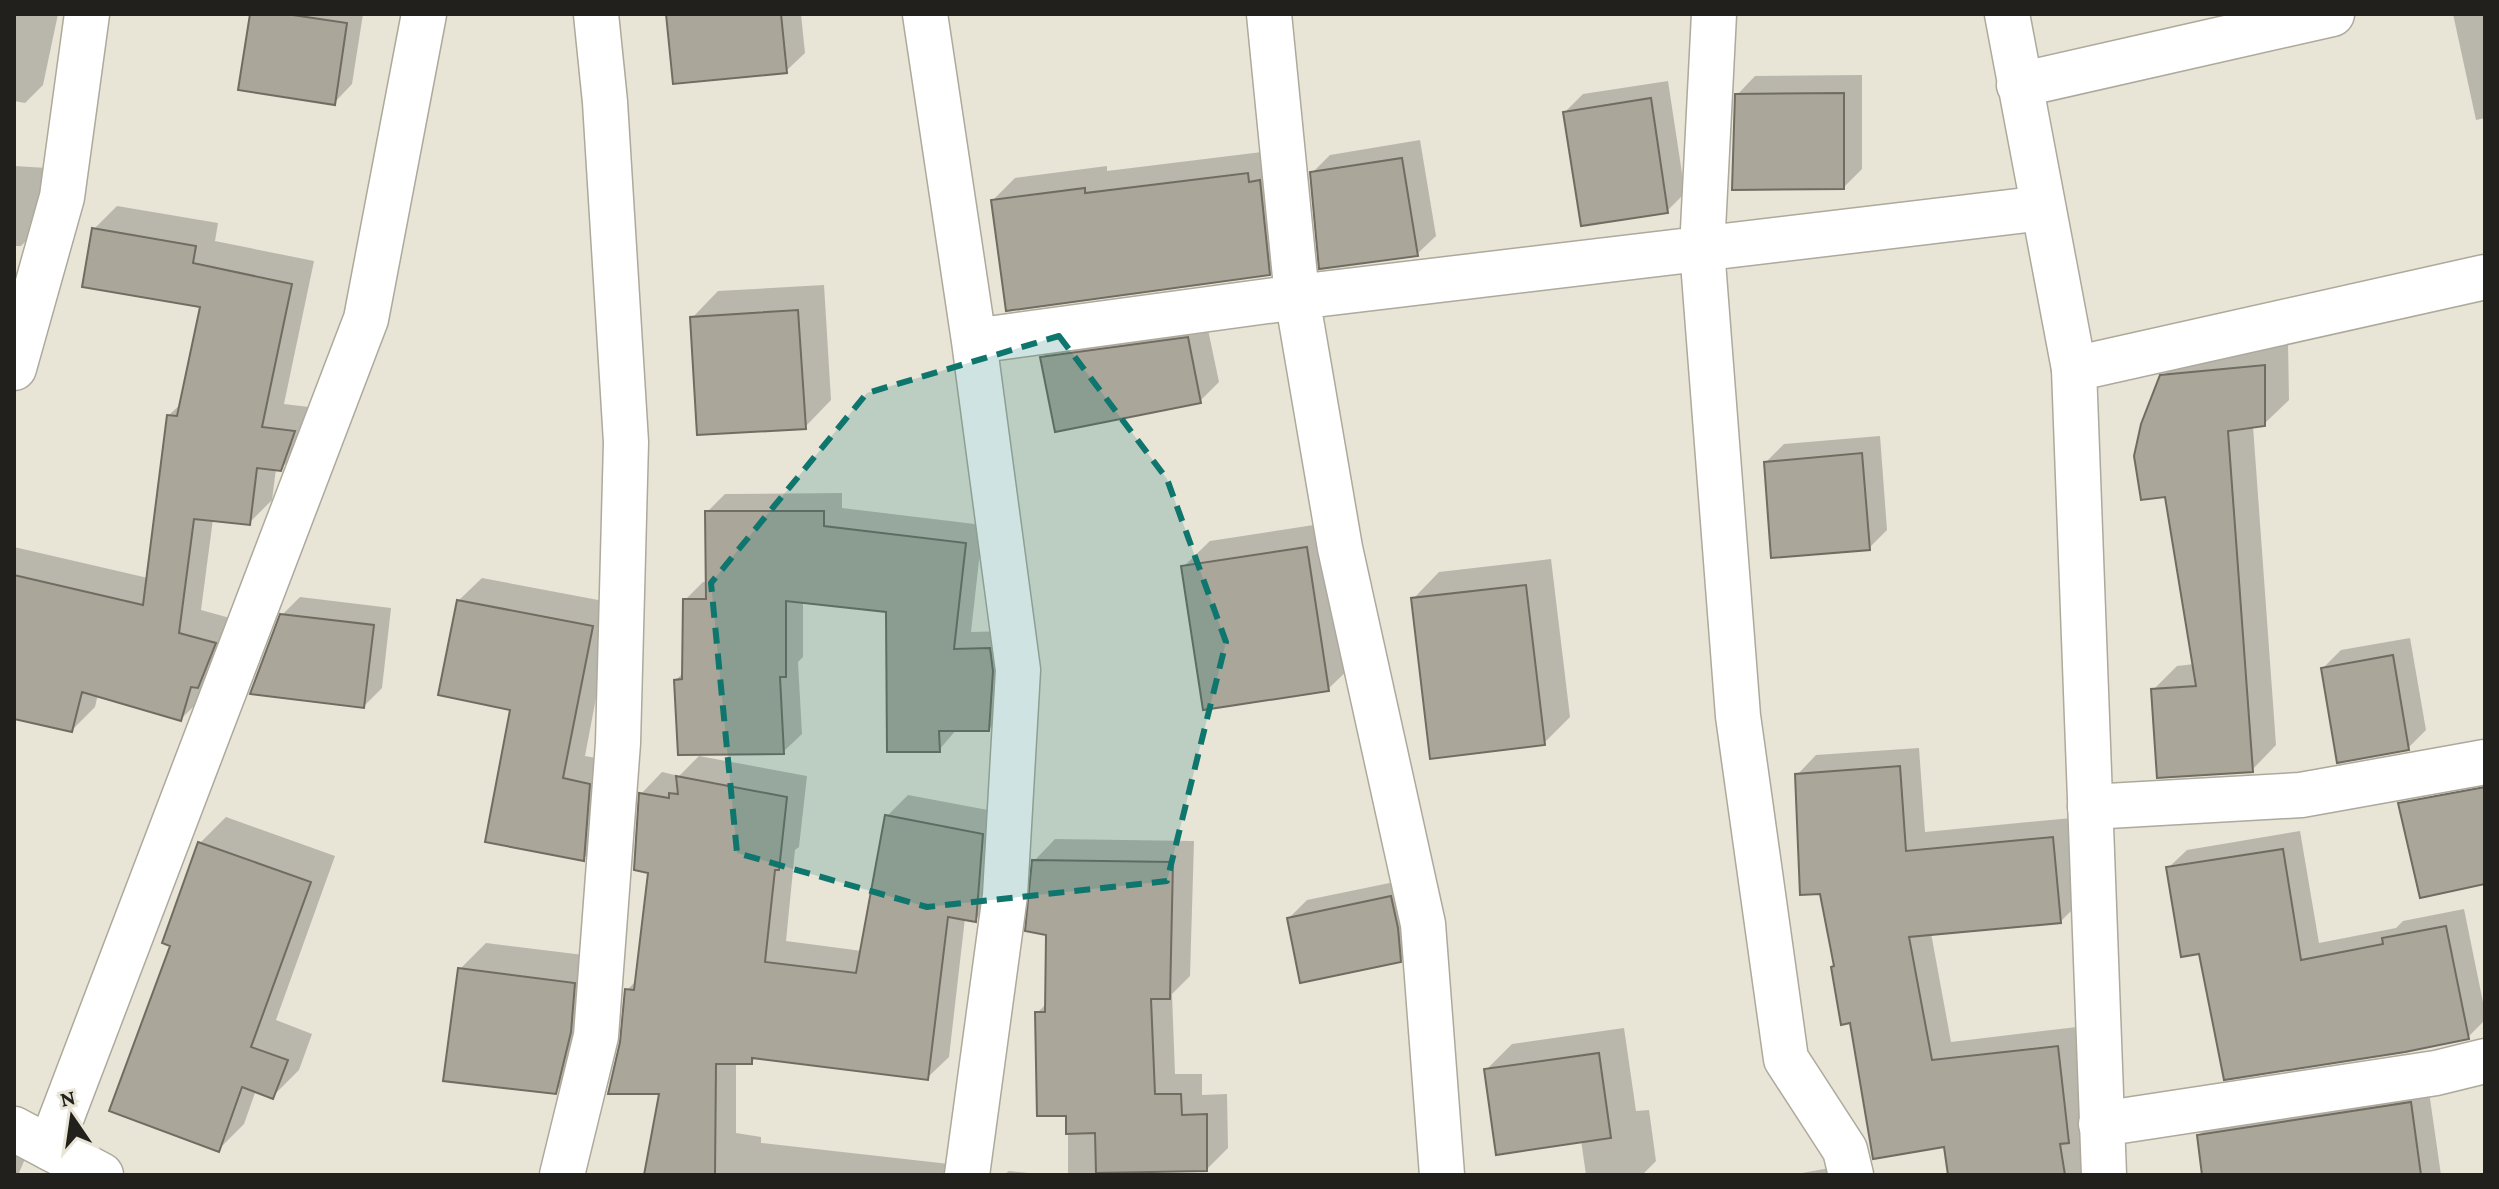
<svg xmlns="http://www.w3.org/2000/svg" width="2499" height="1189" viewBox="0 0 2499 1189" font-family="'Crimson Pro',serif">
	<style>
		.shadow { fill: #0003 }
		.building { fill: #aba69a; stroke: #706c61; stroke-width: 2 }
		.lines { fill: none; stroke-linecap: round; stroke-linejoin: round }
		.street-casing { stroke: #ada99c; stroke-width: 47 }
		.secondary-casing { stroke: #ada99c; stroke-width: 47 }
		.street { stroke: #fff; stroke-width: 44 }
		.secondary { stroke: #fff; stroke-width: 44 }
		.marked { fill: #0f766e; fill-opacity: 0.2; stroke: #0f766e; stroke-width: 6; stroke-dasharray: 16 10; stroke-linejoin: round }
	</style>
	<rect width="100%" height="100%" fill="#e8e4d6"/>
	<path class="shadow" d="M 14,14 L 58,14 L 43,85 L 25,103 L 14,101 Z
		M 252,14 L 363,14 L 352,84 L 334,103 Z
		M 667,14 L 801,14 L 805,53 L 786,71 Z
		M 2453,14 L 2485,14 L 2485,118 L 2476,120 Z
		M 1862,75 L 1862,169 L 1844,187 L 1737,95 L 1755,76 Z
		M 1668,81 L 1685,193 L 1667,211 L 1565,112 L 1583,94 Z
		M 1420,140 L 1436,236 L 1417,254 L 1312,173 L 1330,155 Z
		M 1270,151 L 1291,251 L 1269,274 L 993,200 L 1015,178 L 1107,166 L 1107,171 Z
		M 14,166 L 47,168 L 39,228 L 21,246 L 14,246 Z
		M 117,206 L 218,223 L 215,241 L 314,261 L 284,404 L 317,408 L 304,446 L 280,469 L 276,469 L 272,500 L 249,523 L 213,519 L 201,610 L 237,620 L 204,696 L 181,719 L 98,694 L 95,707 L 72,730 L 14,717 L 14,547 L 148,578 L 169,415 L 182,403 L 202,306 L 94,229 Z
		M 824,285 L 831,400 L 805,427 L 692,318 L 718,291 Z
		M 1206,320 L 1219,382 L 1200,401 L 1042,358 L 1060,340 Z
		M 2288,342 L 2289,400 L 2264,424 L 2253,426 L 2276,745 L 2252,770 L 2153,690 L 2177,666 L 2195,664 L 2162,377 L 2186,352 Z
		M 1880,436 L 1887,530 L 1869,548 L 1766,462 L 1784,444 Z
		M 842,493 L 842,508 L 983,525 L 971,632 L 1008,631 L 1007,711 L 989,729 L 957,729 L 939,750 L 888,610 L 803,601 L 803,657 L 798,662 L 802,734 L 783,752 L 676,680 L 684,672 L 685,600 L 703,582 L 708,582 L 707,512 L 725,494 Z
		M 1333,522 L 1355,663 L 1328,689 L 1183,567 L 1210,541 Z
		M 1551,559 L 1570,717 L 1544,743 L 1413,599 L 1439,572 Z
		M 482,578 L 614,603 L 585,756 L 612,761 L 606,836 L 583,859 L 458,601 Z
		M 300,597 L 391,608 L 382,688 L 364,706 L 282,615 Z
		M 2410,638 L 2426,730 L 2408,748 L 2323,668 L 2341,650 Z
		M 1919,748 L 1925,832 L 2072,818 L 2080,902 L 2060,922 L 1931,933 L 1951,1042 L 2077,1027 L 2088,1122 L 2080,1129 L 2087,1175 L 1950,1175 L 1945,1145 L 1852,1021 L 1836,965 L 1797,775 L 1816,755 Z
		M 699,756 L 807,776 L 799,847 L 795,850 L 786,941 L 862,951 L 887,816 L 908,795 L 1004,813 L 996,899 L 975,920 L 965,918 L 949,1057 L 927,1078 L 757,1057 L 751,1062 L 736,1062 L 736,1133 L 761,1137 L 761,1143 L 967,1166 L 975,1175 L 646,1175 L 661,1092 L 622,1042 L 627,990 L 638,979 L 650,871 L 641,794 L 662,772 L 679,776 Z
		M 226,817 L 335,856 L 276,1020 L 312,1034 L 299,1070 L 273,1096 L 256,1090 L 244,1124 L 218,1150 L 173,944 L 164,942 L 200,843 Z
		M 2300,831 L 2319,943 L 2396,928 L 2403,921 L 2464,909 L 2485,1012 L 2485,1020 L 2468,1037 L 2201,951 L 2168,868 L 2187,850 Z
		M 1055,839 L 1194,841 L 1190,976 L 1172,994 L 1175,1074 L 1202,1074 L 1202,1095 L 1227,1094 L 1228,1148 L 1207,1169 L 1127,1170 L 1127,1175 L 1068,1175 L 1068,1114 L 1037,1013 L 1047,1003 L 1048,933 L 1034,861 Z
		M 1409,879 L 1418,942 L 1400,960 L 1289,918 L 1307,900 Z
		M 486,943 L 600,957 L 582,1065 L 555,1092 L 460,969 Z
		M 1624,1028 L 1636,1111 L 1649,1110 L 1656,1161 L 1642,1175 L 1586,1175 L 1581,1140 L 1486,1070 L 1512,1044 Z
		M 2428,1085 L 2441,1175 L 2204,1175 L 2199,1135 L 2218,1117 Z
		M 14,1154 L 25,1159 L 18,1175 L 14,1175 Z
		M 1846,1165 L 1848,1175 L 1791,1175 Z
		M 1009,1171 L 1049,1175 L 1003,1175 Z"/>
	<path class="building" d="M 250,14 L 286,14 L 347,23 L 335,105 L 238,90 Z
		M 666,14 L 781,14 L 787,73 L 673,84 Z
		M 1844,93 L 1844,189 L 1732,190 L 1735,94 Z
		M 1651,98 L 1668,213 L 1581,226 L 1563,112 Z
		M 1402,158 L 1418,256 L 1319,269 L 1310,172 Z
		M 1248,173 L 1249,182 L 1260,180 L 1270,275 L 1006,311 L 991,200 L 1085,188 L 1085,193 Z
		M 92,228 L 196,246 L 193,263 L 292,284 L 262,427 L 295,431 L 281,471 L 257,468 L 250,525 L 194,519 L 179,633 L 216,643 L 198,688 L 191,687 L 181,721 L 82,692 L 72,732 L 14,719 L 14,575 L 143,605 L 167,415 L 177,416 L 200,307 L 82,287 Z
		M 798,310 L 806,429 L 697,435 L 690,317 Z
		M 1188,337 L 1201,403 L 1055,432 L 1040,357 Z
		M 2265,365 L 2265,426 L 2228,431 L 2253,772 L 2157,778 L 2151,689 L 2196,686 L 2165,497 L 2141,500 L 2134,456 L 2141,424 L 2160,375 Z
		M 1862,453 L 1870,550 L 1771,558 L 1764,462 Z
		M 705,511 L 824,511 L 824,526 L 966,543 L 954,649 L 990,648 L 993,671 L 989,731 L 939,731 L 940,752 L 887,752 L 886,612 L 786,601 L 786,677 L 780,677 L 784,754 L 678,755 L 674,680 L 682,679 L 683,599 L 706,599 Z
		M 1307,547 L 1329,691 L 1203,710 L 1181,566 Z
		M 1526,585 L 1545,745 L 1430,759 L 1411,598 Z
		M 457,600 L 593,626 L 563,778 L 590,784 L 584,861 L 485,842 L 510,710 L 438,695 Z
		M 280,614 L 374,625 L 364,708 L 250,694 Z
		M 2393,655 L 2409,750 L 2337,763 L 2321,668 Z
		M 1900,766 L 1906,851 L 2053,837 L 2061,923 L 1909,937 L 1932,1060 L 2058,1046 L 2069,1143 L 2060,1144 L 2065,1175 L 1948,1175 L 1944,1147 L 1873,1159 L 1850,1023 L 1841,1025 L 1831,967 L 1834,966 L 1820,894 L 1800,895 L 1795,774 Z
		M 676,776 L 787,797 L 779,870 L 775,870 L 765,962 L 856,973 L 885,815 L 983,834 L 976,922 L 948,917 L 928,1080 L 752,1058 L 752,1064 L 716,1064 L 715,1175 L 644,1175 L 659,1094 L 608,1094 L 620,1042 L 625,989 L 634,990 L 648,873 L 634,870 L 639,793 L 669,798 L 669,793 L 678,794 Z
		M 2485,787 L 2485,884 L 2420,898 L 2398,803 Z
		M 198,842 L 311,882 L 251,1047 L 288,1060 L 273,1099 L 242,1087 L 219,1152 L 109,1111 L 170,946 L 162,943 Z
		M 2283,849 L 2301,960 L 2383,944 L 2382,938 L 2446,926 L 2469,1039 L 2405,1052 L 2224,1080 L 2199,954 L 2181,957 L 2166,867 Z
		M 1032,860 L 1173,862 L 1170,999 L 1151,999 L 1155,1094 L 1181,1094 L 1182,1115 L 1207,1114 L 1207,1171 L 1096,1173 L 1095,1133 L 1066,1134 L 1066,1116 L 1037,1116 L 1035,1012 L 1045,1012 L 1046,935 L 1025,931 Z
		M 1391,896 L 1398,928 L 1401,962 L 1300,983 L 1287,918 Z
		M 458,968 L 575,983 L 571,1032 L 556,1094 L 443,1081 Z
		M 1599,1053 L 1611,1138 L 1496,1155 L 1484,1069 Z
		M 2411,1102 L 2421,1175 L 2202,1175 L 2197,1135 Z"/>
	<g class="lines">
		<defs>
			<path id="street" d="M 925,14 L 974,341 L 1018,670 L 1005,895 L 967,1175
				M 1269,14 L 1297,297 L 1340,548 L 1423,924 L 1442,1175
				M 1714,14 L 1702,249 L 1738,716 L 1786,1059 L 1845,1150 L 1851,1175
				M 2007,14 L 2074,369
				M 2019,85 L 2332,14
				M 974,341 L 1297,297 L 2043,208
				M 14,368 L 62,197 L 87,14
				M 2090,807 L 2301,795 L 2485,762
				M 2101,1124 L 2436,1073 L 2485,1061
				M 50,1148 L 366,319 L 424,14
				M 562,1175 L 596,1036 L 618,743 L 626,442 L 605,102 L 596,14"/>
			<path id="secondary" d="M 14,1129 L 101,1175
				M 2104,1175 L 2074,369 L 2485,277"/>
		</defs>
		<use href="#street" class="street-casing"/>
		<use href="#secondary" class="secondary-casing"/>
		<use href="#street" class="street"/>
		<use href="#secondary" class="secondary"/>
	</g>
	<path class="marked" d="M 1059,336 L 1167,479 L 1226,642 L 1167,881 L 927,907 L 737,853 L 711,583 L 867,393 Z"/>
	<rect width="2499" height="1189" fill="none" stroke="#22201c" stroke-width="32"/>
	<g transform="translate(72 1117) rotate(347)" stroke="#e8e4d6" stroke-width="6" paint-order="stroke">
	<path d="M0-6L14 30L0 20L-14 30Z" fill="#22201c"/>
	<text y="-12" font-size="22" font-weight="bold" text-anchor="middle" fill="#22201c">N</text>
	</g>
</svg>
